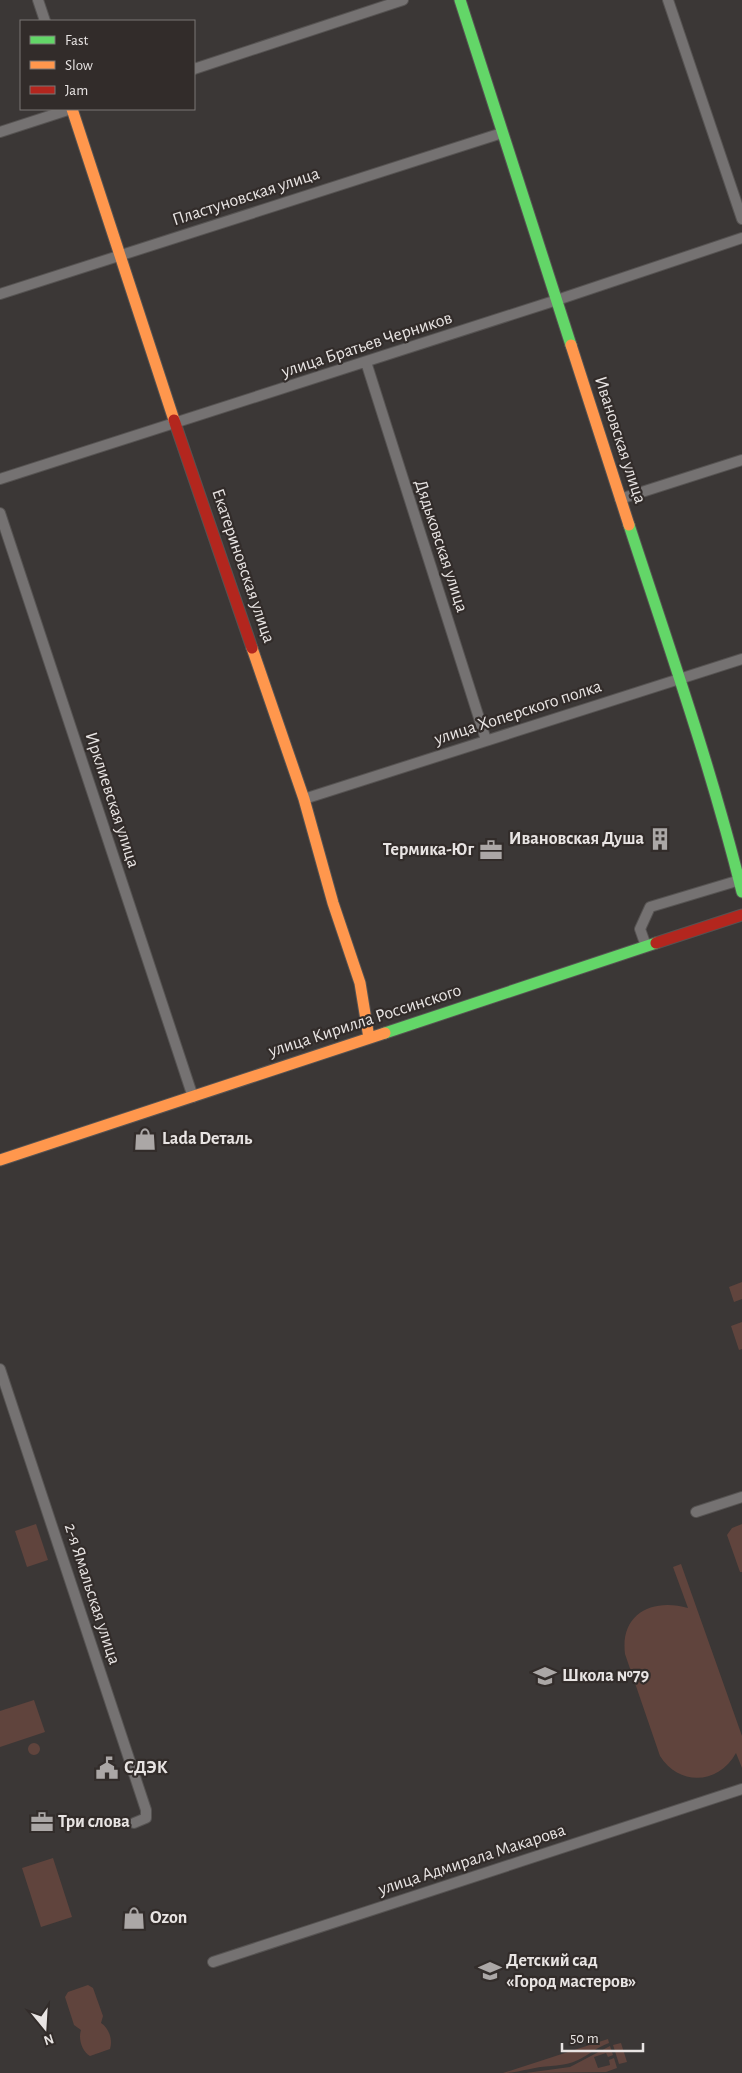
<svg xmlns="http://www.w3.org/2000/svg" width="742" height="2073" viewBox="0 0 742 2073" font-family="'Alegreya Sans',sans-serif">
	<style>
		.green { fill: #60443d }
		.lines { fill: none; stroke-linecap: round; stroke-linejoin: round }
		.street-casing { stroke: #565352; stroke-width: 12 }
		.fast-casing { stroke: #565352; stroke-width: 13 }
		.slow-casing { stroke: #565352; stroke-width: 13 }
		.jam-casing { stroke: #565352; stroke-width: 13 }
		.street { stroke: #757272; stroke-width: 10 }
		.fast { stroke: #63d668; stroke-width: 11 }
		.slow { stroke: #ff974d; stroke-width: 11 }
		.jam { stroke: #b3261e; stroke-width: 11 }
		.labels { text-anchor: middle; dominant-baseline: central; stroke-width: 4.5; stroke-linejoin: round; paint-order: stroke }
		.street-label { font-size: 18px; fill: #e8e4e3; stroke: #322c2a }
		.poi-label { font-size: 18px; font-weight: bold; fill: #e8e4e3; stroke: #322c2a; text-anchor: start }
	</style>
	<rect width="100%" height="100%" fill="#3b3736"/>
	<path class="green" d="M 742,1282 L 742,1299 L 734,1302 L 729,1287 Z
		M 742,1322 L 742,1349 L 739,1350 L 731,1326 Z
		M 36,1524 L 48,1560 L 27,1567 L 15,1531 Z
		M 742,1524 L 742,1572 L 740,1572 L 727,1535 L 732,1528 Z
		M 681,1564 L 742,1736 L 742,1768 L 736,1753 C 719,1784 680,1787 660,1756 L 625,1654 C 620,1613 653,1598 688,1608 L 673,1567 Z
		M 34,1700 L 45,1732 L 0,1747 L 0,1711 Z
		M28 1749a6 6 0 1 1 12 0a6 6 0 1 1-12 0Z
		M 53,1858 L 72,1917 L 41,1927 L 22,1868 Z
		M 88,1985 L 93,1988 L 103,2016 L 101,2023 C 109,2028 113,2040 110,2049 L 90,2056 C 82,2051 78,2039 81,2030 L 74,2025 L 65,1997 L 68,1992 Z
		M 608,2039 L 609,2043 C 597,2047 589,2055 578,2060 C 564,2067 549,2065 535,2068 C 523,2070 515,2073 503,2073 Z
		M 621,2043 L 627,2062 L 619,2064 L 613,2045 Z
		M 610,2046 L 613,2055 L 608,2057 L 606,2053 L 594,2057 L 598,2068 L 610,2065 L 609,2060 L 614,2058 L 617,2068 L 606,2072 L 526,2073 L 570,2067 Z"/>
	<g class="lines">
		<defs>
			<path id="street" d="M 38,0 L 45,21
				M 668,0 L 742,219
				M 194,69 L 403,0
				M 0,132 L 71,109
				M 0,294 L 502,133
				M 366,362 L 486,740
				M 0,479 L 557,300 L 742,238
				M 620,499 L 742,460
				M 0,513 L 193,1097
				M 304,799 L 742,659
				M 646,946 L 640,929 L 650,907 L 740,880
				M 0,1369 L 146,1810 L 146,1818 L 134,1823
				M 696,1512 L 742,1497
				M 213,1962 L 742,1789"/>
			<path id="fast" d="M 460,0 L 571,345
				M 629,525 C 669,647 711,767 742,892
				M 385,1033 L 656,943"/>
			<path id="slow" d="M 72,109 L 174,420
				M 571,345 L 629,525
				M 252,648 L 304,799 L 333,903 L 360,983 L 369,1038
				M 0,1160 L 385,1033"/>
			<path id="jam" d="M 174,420 L 252,648
				M 656,943 L 742,915"/>
		</defs>
		<use href="#street" class="street-casing"/>
		<use href="#fast" class="fast-casing"/>
		<use href="#slow" class="slow-casing"/>
		<use href="#jam" class="jam-casing"/>
		<use href="#street" class="street"/>
		<use href="#fast" class="fast"/>
		<use href="#slow" class="slow"/>
		<use href="#jam" class="jam"/>
	</g>
	<defs>
		<symbol id="building-bare" viewBox="-9 -9 18 18"><path d="M-4-6H4V6H1V3H-1V6H-4ZM-2.5-4.3h1.7v1.8h-1.7ZM.8-4.3h1.7v1.8H.8ZM-2.5-1h1.7V.8h-1.7ZM.8-1h1.7V.8H.8Z" fill="#aba7a6" stroke="#322c2a" stroke-width="2.5" paint-order="stroke"/></symbol>
		<symbol id="office-bare" viewBox="-9 -9 18 18"><path d="M-6-3h4V-5.5h4V-3h4V5H-6ZM-1-4.5V-3h2v-1.5ZM-6 0V1H6V0Z" fill="#aba7a6" stroke="#322c2a" stroke-width="2.5" paint-order="stroke"/></symbol>
		<symbol id="shop-bare" viewBox="-9 -9 18 18"><path d="M-5-2.5h2.3a2.7 3.5 0 0 1 5.4 0H5L5.5 6h-11ZM-1.5-2.5h3a1.5 2.3 0 0 0-3 0Z" fill="#aba7a6" stroke="#322c2a" stroke-width="2.5" paint-order="stroke"/></symbol>
		<symbol id="school-bare" viewBox="-9 -9 18 18"><path d="M0-5L7-2L0 1L-7-2ZM-4 1L0 2.5L4 1V4Q0 6-4 4Z" fill="#aba7a6" stroke="#322c2a" stroke-width="2.5" paint-order="stroke"/></symbol>
		<symbol id="civic-bare" viewBox="-9 -9 18 18"><path d="M-.6-6.5H3V-4.5H.6V-3L4-1V1h2V6H-6V1h2V-1L-.6-3ZM-1.2 2.5V6h2.4V2.5Z" fill="#aba7a6" stroke="#322c2a" stroke-width="2.5" paint-order="stroke"/></symbol>
	</defs>
	<g fill-rule="evenodd">
		<use href="#building-bare" x="644" y="823" width="32" height="32"/>
		<use href="#office-bare" x="475" y="834" width="32" height="32"/>
		<use href="#shop-bare" x="129" y="1123" width="32" height="32"/>
		<use href="#school-bare" x="529" y="1660" width="32" height="32"/>
		<use href="#civic-bare" x="91" y="1752" width="32" height="32"/>
		<use href="#office-bare" x="26" y="1806" width="32" height="32"/>
		<use href="#shop-bare" x="118" y="1902" width="32" height="32"/>
		<use href="#school-bare" x="474" y="1955" width="32" height="32"/>
	</g>
	<g class="labels">
		<g class="street-label">
			<text transform="translate(246 197) rotate(-18)">Пластуновская улица</text>
			<text transform="translate(367 345) rotate(-18)">улица Братьев Черников</text>
			<text transform="translate(620 440) rotate(72)">Ивановская улица</text>
			<text transform="translate(441 546) rotate(72)">Дядьковская улица</text>
			<text transform="translate(243 566) rotate(71)">Екатериновская улица</text>
			<text transform="translate(518 713) rotate(-18)">улица Хоперского полка</text>
			<text transform="translate(112 800) rotate(72)">Ирклиевская улица</text>
			<text transform="translate(365 1021) rotate(-18)">улица Кирилла Россинского</text>
			<text transform="translate(92 1594) rotate(72)">2-я Ямальская улица</text>
			<text transform="translate(472 1860) rotate(-18)">улица Адмирала Макарова</text>
		</g>
		<g class="poi-label">
			<text x="644" y="839" text-anchor="end">Ивановская Душа</text>
			<text x="474" y="850" text-anchor="end">Термика-Юг</text>
			<text x="162" y="1139">Lada Dеталь</text>
			<text x="562" y="1676">Школа №79</text>
			<text x="124" y="1768">СДЭК</text>
			<text x="58" y="1822">Три слова</text>
			<text x="150" y="1918">Ozon</text>
			<text x="506" y="1961">Детский сад<tspan x="506" dy="21">«Город мастеров»</tspan></text>
		</g>
	</g>
	<rect x="20" y="20" width="175" height="90" fill="#322c2a" stroke="#7b7674"/>
	<rect x="30" y="36" width="25" height="8" fill="#63d668" stroke="#7b7674"/>
	<text x="65" y="45" font-size="15" fill="#e8e4e3">Fast</text>
	<rect x="30" y="61" width="25" height="8" fill="#ff974d" stroke="#7b7674"/>
	<text x="65" y="70" font-size="15" fill="#e8e4e3">Slow</text>
	<rect x="30" y="86" width="25" height="8" fill="#b3261e" stroke="#7b7674"/>
	<text x="65" y="95" font-size="15" fill="#e8e4e3">Jam</text>
	<g transform="translate(45 2028) rotate(162)" stroke="#322c2a" stroke-width="4" paint-order="stroke">
	<path d="M0-4L9 19L0 12L-9 19Z" fill="#e8e4e3"/>
	<text y="-8" font-size="14" font-weight="bold" text-anchor="middle" fill="#e8e4e3">N</text>
	</g>
	<path d="M562 2043v8h81v-8" fill="none" stroke="#e8e4e3" stroke-width="2.5"/>
	<text x="570" y="2043" font-size="15" fill="#e8e4e3" stroke="#322c2a" stroke-width="4" paint-order="stroke">50 m</text>
</svg>
